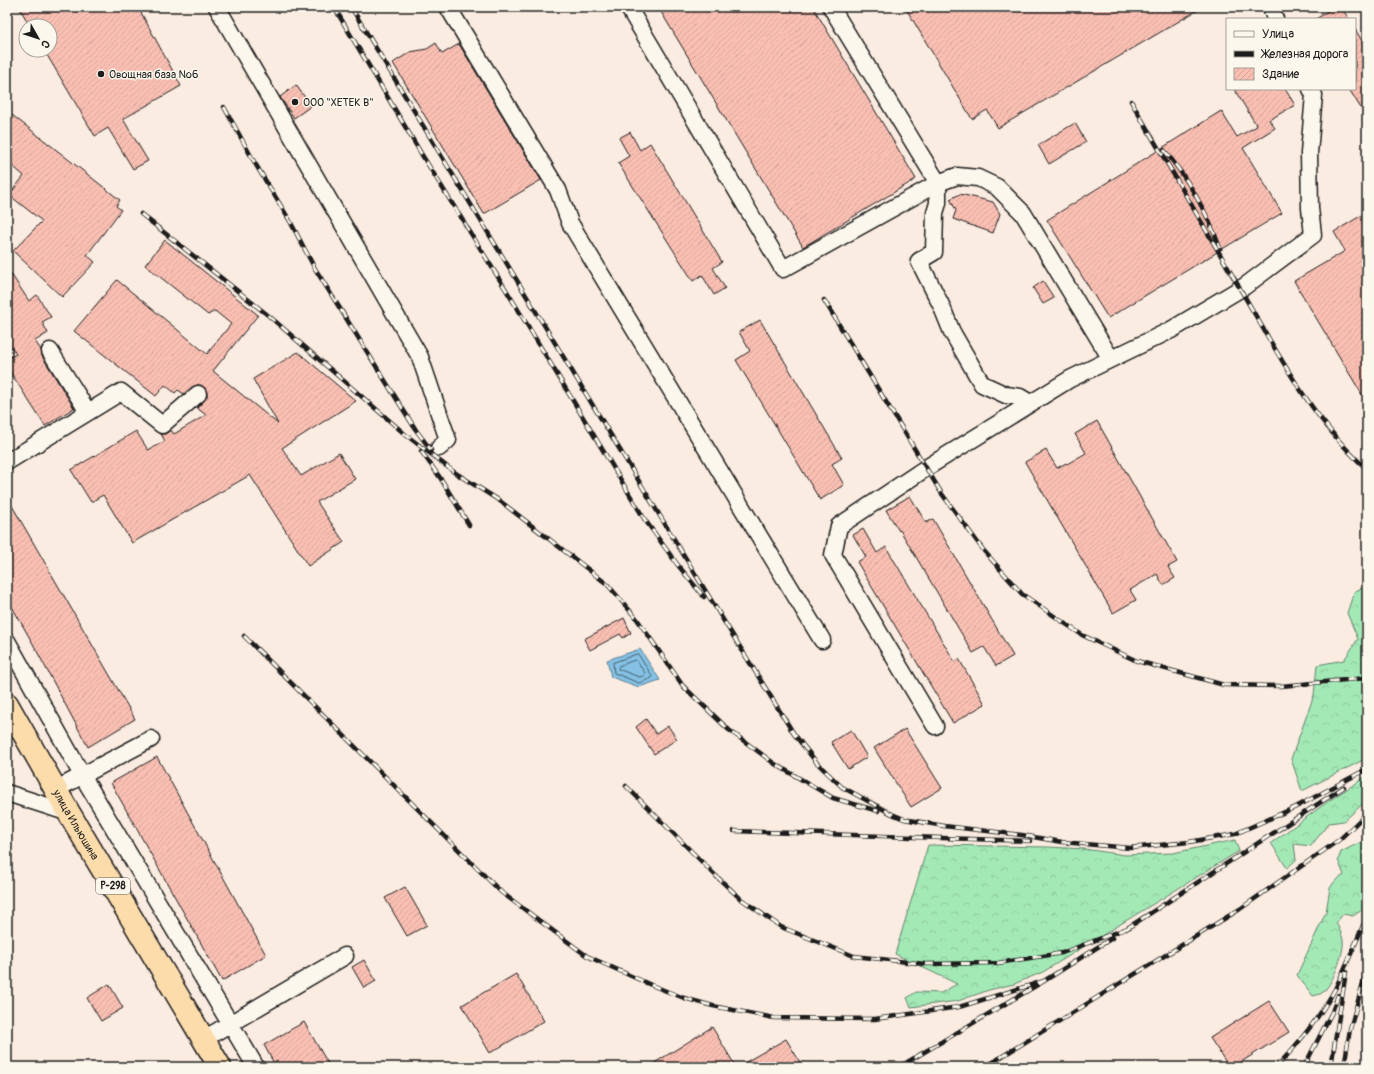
<svg xmlns="http://www.w3.org/2000/svg" width="1374" height="1074" viewBox="0 0 1374 1074" font-family="Pangolin,sans-serif">
	<style>
		.forest { fill: url(#forest-crowns); stroke: #608269 }
		.water { fill: #84c1e4; stroke: #5a7f94 }
		.lines { fill: none; stroke-linecap: round; stroke-linejoin: round }
		.shore { stroke: #465e6c; stroke-width: 1 }
		.building { fill: url(#building-hatch); stroke: #1c1c1c }
		.minor-casing { stroke: #1c1c1c; stroke-width: 19 }
		.highway-casing { stroke: #1c1c1c; stroke-width: 25 }
		.minor { stroke: #fbf7ec; stroke-width: 16 }
		.highway { stroke: #fddcac; stroke-width: 22 }
		.rail-casing { stroke: #1c1c1c; stroke-width: 4.5 }
		.rail { stroke: #fbf7ec; stroke-width: 3; stroke-dasharray: 9; stroke-linecap: butt }
		.poi-dot { fill: #1c1c1c; stroke: #fbf7ec; stroke-width: 1.5 }
		.labels { text-anchor: middle; dominant-baseline: central; stroke-width: 3; stroke-linejoin: round; paint-order: stroke }
		.shield { fill: #fbf7ec; stroke: #5f5e5a; stroke-width: 1 }
		.shield-label { font-size: 10px; font-weight: bold; fill: #1c1c1c }
		.poi-label { font-size: 11px; fill: #1c1c1c; stroke: #fbf7ec; text-anchor: start }
		.street-label { font-size: 11px; fill: #1c1c1c; stroke: #fbf7ec }
	</style>
	<defs>
		<pattern id="forest-crowns" width="20" height="18" patternUnits="userSpaceOnUse"><rect width="20" height="18" fill="#a3e9b6"/><path d="M2 6a3 3 0 1 1 6 0M12 15a3 3 0 1 1 6 0" fill="none" stroke="#8cc79c"/></pattern>
		<pattern id="building-hatch" width="6" height="6" patternUnits="userSpaceOnUse"><rect width="6" height="6" fill="#fabfb3"/><path d="M-1 1l2-2M0 6l6-6M5 7l2-2" fill="none" stroke="#d6a499"/></pattern>
	</defs>
	<rect width="100%" height="100%" fill="#fbece1"/>
	<filter id="ink" filterUnits="userSpaceOnUse"><feTurbulence type="fractalNoise" baseFrequency=".025" numOctaves="2"/><feDisplacementMap in="SourceGraphic" scale="8" xChannelSelector="R" yChannelSelector="G"/><feConvolveMatrix kernelMatrix="1 2 1 2 8 2 1 2 1" color-interpolation-filters="sRGB"/></filter>
	<g filter="url(#ink)">
		<path class="forest" d="M 1367,585 L 1367,758 L 1302,791 L 1291,759 L 1314,695 L 1317,665 L 1344,660 L 1358,639 L 1347,613 L 1354,592 Z
			M 1367,776 L 1367,800 L 1344,821 L 1329,823 L 1311,846 L 1294,844 L 1296,860 L 1287,868 L 1271,843 L 1330,800 Z
			M 1367,834 L 1367,901 L 1362,910 L 1353,916 L 1343,914 L 1336,923 C 1339,928 1342,934 1343,940 C 1345,952 1332,986 1322,993 C 1319,995 1316,995 1313,996 L 1297,975 L 1326,912 L 1330,888 L 1335,881 L 1344,875 L 1338,860 L 1341,852 L 1363,841 Z
			M 1235,840 L 1239,851 L 1043,972 L 1014,984 L 989,990 L 958,1001 L 911,1007 L 907,998 L 916,992 L 941,993 L 957,984 L 895,954 L 928,845 L 1049,847 L 1084,849 L 1125,855 L 1173,853 Z"/>
		<path class="water" d="M 640,649 L 660,680 L 639,687 L 611,677 L 607,660 Z"/>
		<g class="lines">
			<path class="shore" d="M 638,654 L 652,676 L 652,678 L 639,683 L 614,673 L 613,663 Z
				M 636,660 L 645,673 L 644,676 L 639,677 L 618,669 L 619,666 Z"/>
		</g>
		<path class="building" d="M 19,7 L 138,7 L 181,86 L 123,119 L 148,161 L 133,169 L 108,128 L 95,136 L 44,50 L 50,50 L 50,26 L 30,26 Z
			M 658,7 L 813,7 L 916,179 L 803,247 Z
			M 905,7 L 1203,7 L 998,128 L 987,110 L 972,119 Z
			M 1326,7 L 1341,7 L 1349,19 L 1316,19 L 1328,11 Z
			M 1355,29 L 1367,49 L 1367,118 L 1349,89 L 1355,89 Z
			M 436,43 L 442,54 L 459,44 L 541,180 L 484,214 L 393,63 L 410,52 L 427,49 Z
			M 296,85 L 311,106 L 294,118 L 280,97 Z
			M 1234,89 L 1285,89 L 1295,105 L 1269,120 L 1275,128 L 1243,148 L 1282,213 L 1108,318 L 1047,220 L 1221,111 L 1237,137 L 1257,126 Z
			M 7,111 L 120,200 L 116,206 L 121,210 L 87,255 L 95,262 L 62,297 L 13,251 L 42,221 L 9,195 L 24,176 L 7,161 Z
			M 1075,123 L 1086,142 L 1049,164 L 1038,145 Z
			M 630,132 L 640,150 L 650,143 L 722,262 L 713,268 L 725,288 L 714,295 L 702,275 L 693,281 L 618,163 L 629,156 L 619,138 Z
			M 960,194 L 993,202 L 1000,214 L 993,233 L 953,219 L 956,210 L 950,199 Z
			M 1367,212 L 1367,403 L 1294,281 L 1345,251 L 1334,232 Z
			M 165,240 L 258,315 L 213,371 L 278,424 L 253,379 L 298,352 L 356,401 L 282,448 L 301,476 L 339,453 L 355,479 L 317,502 L 344,542 L 308,566 L 250,475 L 132,543 L 103,495 L 91,502 L 71,470 L 136,431 L 148,450 L 165,441 L 161,434 L 165,434 L 171,430 L 174,434 L 206,415 L 197,408 L 207,397 L 207,393 L 205,388 L 201,385 L 197,385 L 192,387 L 184,394 L 178,390 L 175,393 L 165,385 L 156,396 L 74,331 L 117,280 L 207,354 L 231,324 L 215,311 L 208,315 L 145,265 Z
			M 7,268 L 29,301 L 37,295 L 51,317 L 42,322 L 48,333 L 35,341 L 41,350 L 42,356 L 74,408 L 45,426 L 7,367 L 7,359 L 16,354 L 7,340 Z
			M 1043,281 L 1054,298 L 1043,304 L 1033,288 Z
			M 760,320 L 842,458 L 832,464 L 844,485 L 820,500 L 736,360 L 750,351 L 739,332 Z
			M 1097,421 L 1177,562 L 1168,567 L 1175,578 L 1163,585 L 1157,574 L 1130,590 L 1136,600 L 1113,613 L 1025,462 L 1046,450 L 1057,468 L 1066,463 L 1067,464 L 1086,453 L 1075,434 Z
			M 910,496 L 926,523 L 933,519 L 1013,656 L 996,666 L 984,647 L 973,653 L 900,530 L 899,531 L 886,510 Z
			M 7,497 L 135,719 L 88,747 L 32,642 L 7,598 Z
			M 863,529 L 877,553 L 886,547 L 955,662 L 959,659 L 985,704 L 953,723 L 857,562 L 866,557 L 853,535 Z
			M 624,618 L 631,633 L 623,638 L 620,634 L 590,650 L 584,639 Z
			M 646,719 L 656,734 L 668,726 L 677,739 L 654,754 L 636,727 Z
			M 905,729 L 942,788 L 911,807 L 874,748 Z
			M 851,730 L 867,757 L 848,769 L 831,742 Z
			M 157,757 L 266,955 L 222,981 L 111,783 Z
			M 405,887 L 427,925 L 407,936 L 385,898 Z
			M 364,960 L 376,981 L 364,988 L 352,967 Z
			M 516,974 L 544,1021 L 490,1053 L 462,1005 Z
			M 109,984 L 123,1008 L 101,1021 L 87,998 Z
			M 1269,1001 L 1289,1032 L 1233,1067 L 1229,1067 L 1210,1038 Z
			M 304,1022 L 330,1067 L 276,1067 L 264,1045 Z
			M 712,1027 L 736,1067 L 648,1067 Z
			M 786,1039 L 803,1067 L 737,1067 Z"/>
		<g class="lines">
			<defs>
				<path id="minor" d="M 217,7 L 420,357 L 448,440 L 439,448
					M 448,7 L 558,190 L 570,223 L 822,640
					M 628,7 L 783,269 L 938,183 L 938,203 L 935,213 L 934,252 L 919,261 L 941,305 L 952,332 L 982,384 L 1006,395 L 1020,397 L 1030,403
					M 831,7 L 938,183 L 957,176 L 978,178 L 997,187 L 1023,213 L 1111,359
					M 1271,7 L 1275,19
					M 50,351 L 88,412
					M 7,462 L 121,392 L 162,425 L 198,394
					M 7,641 L 82,775 L 256,1067
					M 935,726 L 833,555 L 839,526 L 926,468 L 1070,379 L 1171,330 L 1245,286 L 1313,235 L 1310,208 L 1309,153 L 1314,95 L 1311,89
					M 55,790 L 151,739
					M 7,793 L 69,813
					M 204,1039 L 345,956"/>
				<g id="highway">
					<path id="s1" d="M 7,704 L 69,813 L 220,1067"/>
				</g>
			</defs>
			<use href="#minor" class="minor-casing"/>
			<use href="#highway" class="highway-casing"/>
			<use href="#minor" class="minor"/>
			<use href="#highway" class="highway"/>
			<defs>
				<path id="rail" d="M 334,7 L 422,155 L 508,293 L 645,520 L 677,564 L 704,597
					M 351,7 L 722,618 L 794,734 L 817,763 L 842,787 L 892,814 L 904,819 L 944,826 L 1022,835 L 1062,842 L 1130,848 L 1189,842 L 1235,834 L 1296,807 L 1367,769
					M 1131,101 C 1168,165 1205,228 1242,292 C 1278,354 1313,421 1367,469
					M 224,107 L 256,165 L 290,221 L 314,267 L 416,430 L 431,450
					M 1164,150 C 1188,179 1207,212 1220,248
					M 141,214 L 269,316 L 406,435 L 454,472 L 500,501 L 607,584 L 637,619 L 683,686 L 729,730 L 775,764 L 833,798 L 878,811
					M 824,300 L 942,494 L 984,551 L 1022,594 L 1082,635 L 1137,661 L 1224,685 L 1281,686 L 1367,678
					M 421,451 L 441,479 L 469,525
					M 244,636 L 501,892 L 587,956 L 651,985 L 684,998 L 713,1006 L 774,1018 L 875,1019 L 959,1007 L 1044,981
					M 626,786 L 716,876 L 741,899 L 781,927 L 854,956 L 925,964 L 998,963 L 1062,953 L 1130,927
					M 734,831 L 1030,841
					M 1126,929 L 1344,787
					M 899,1067 L 1044,981 L 1112,938
					M 985,1067 L 1240,909 L 1339,840 L 1367,813
					M 1276,1067 C 1297,1046 1321,1015 1335,989 C 1346,967 1355,944 1365,921
					M 1304,1067 L 1332,1012 L 1338,995
					M 1331,1067 L 1346,972
					M 1344,1067 L 1350,1029 L 1367,969"/>
			</defs>
			<use href="#rail" class="rail-casing"/>
			<use href="#rail" class="rail"/>
		</g>
	</g>
	<g class="poi-dot">
		<circle cx="101" cy="74" r="4"/>
		<circle cx="295" cy="102" r="4"/>
	</g>
	<g class="labels">
		<rect class="shield" x="96" y="878" width="34" height="16" rx="3"/>
		<g class="shield-label">
			<text x="113" y="886">Р-298</text>
		</g>
		<g class="poi-label">
			<text x="109" y="74">Овощная база №6</text>
			<text x="303" y="102">ООО "ХЕТЕК В"</text>
		</g>
		<g class="street-label">
			<text stroke="none"><textPath href="#s1" startOffset="139">улица Ильюшина</textPath></text>
		</g>
	</g>
	<rect width="1374" height="1074" fill="none" stroke="#fbf7ec" stroke-width="24"/>
	<rect x="12" y="12" width="1350" height="1050" fill="none" stroke="#1c1c1c" stroke-width="1.5" filter="url(#ink)"/>
	<rect x="1226" y="18" width="130" height="72" fill="#fbf7ec" stroke="#a29f99"/>
	<rect x="1234" y="31" width="20" height="6" fill="#fbf7ec" stroke="#a29f99"/>
	<text x="1262" y="38" font-size="12" fill="#1c1c1c">Улица</text>
	<rect x="1234" y="51" width="20" height="6" fill="#1c1c1c" stroke="#a29f99"/>
	<text x="1262" y="58" font-size="12" fill="#1c1c1c">Железная дорога</text>
	<rect x="1234" y="68" width="20" height="12" fill="url(#building-hatch)" stroke="#a29f99"/>
	<text x="1262" y="78" font-size="12" fill="#1c1c1c">Здание</text>
	<g transform="translate(38 38) rotate(129)"><circle r="19" fill="#fbf7ec" stroke="#a29f99"/>
	<path d="M0-3L7 15L0 10L-7 15Z" fill="#1c1c1c"/>
	<text y="-6" font-size="11" font-weight="bold" text-anchor="middle" fill="#1c1c1c">С</text>
	</g>
</svg>
